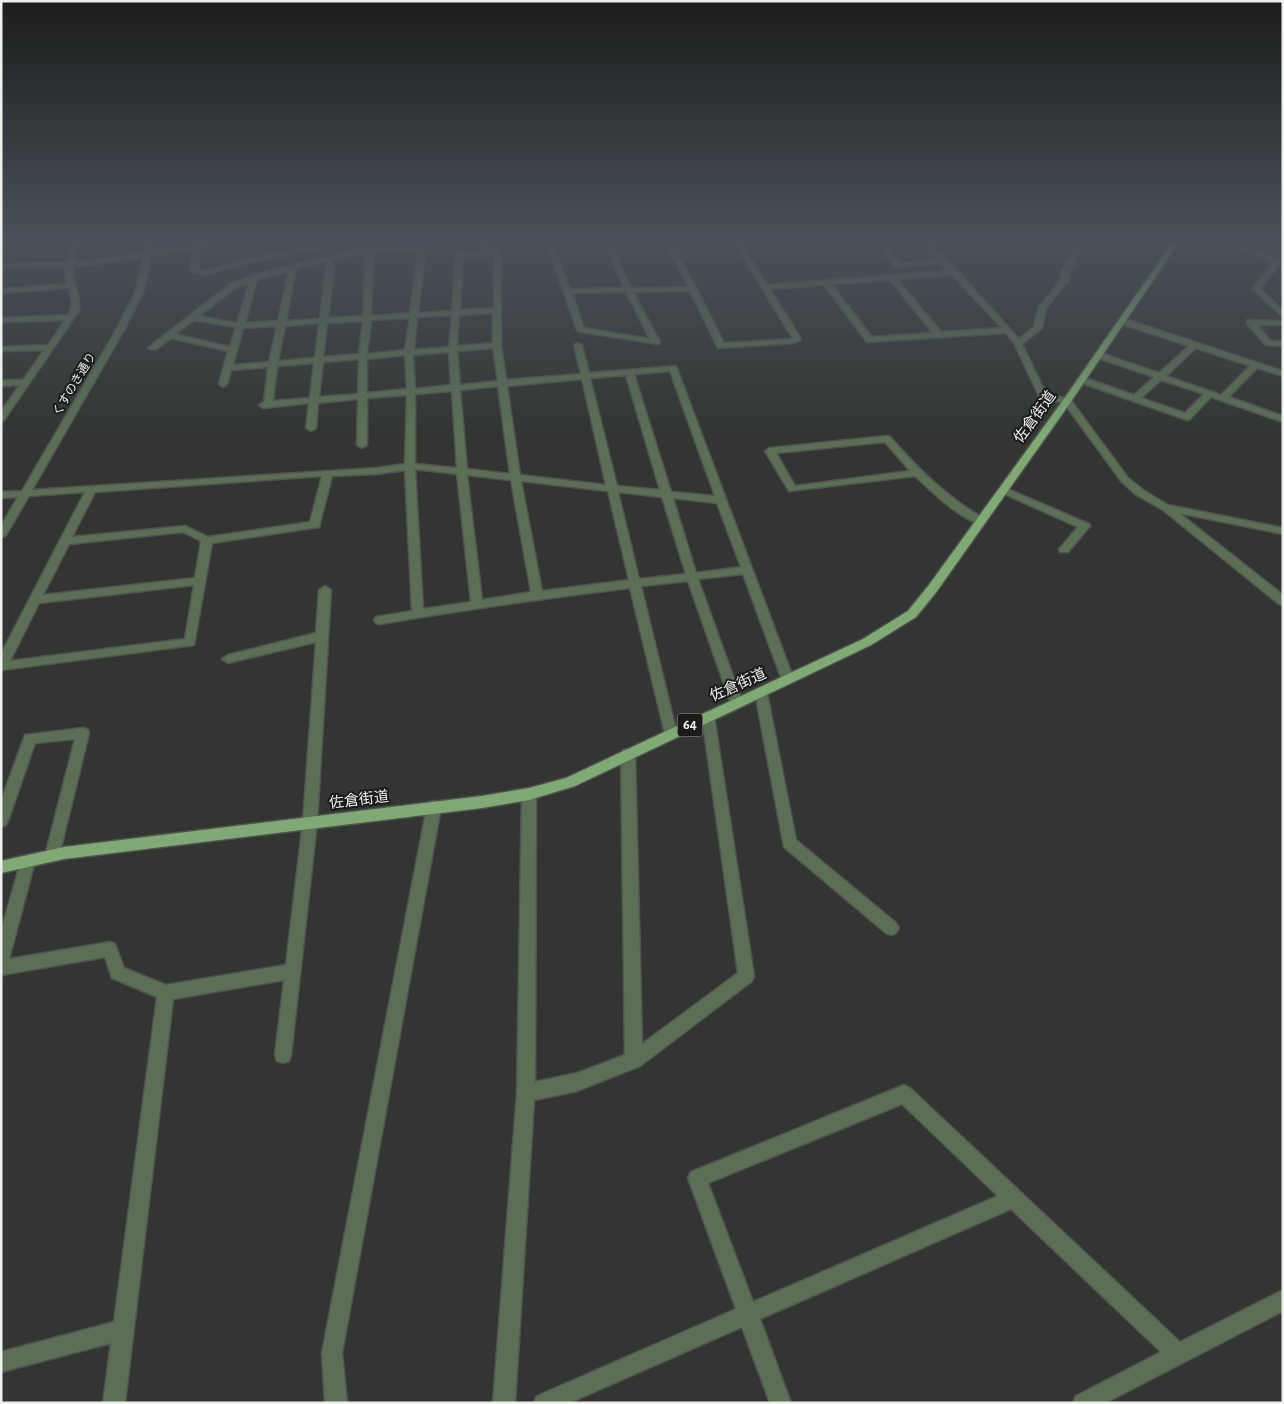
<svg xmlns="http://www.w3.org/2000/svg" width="1284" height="1404" viewBox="0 0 1284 1404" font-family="'Alegreya Sans','Noto Sans JP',sans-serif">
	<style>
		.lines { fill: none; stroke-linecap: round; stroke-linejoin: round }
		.minor-casing { stroke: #50534f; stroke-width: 3 }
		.major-casing { stroke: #50534f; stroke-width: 3 }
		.minor { fill: #5c6f56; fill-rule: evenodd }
		.major { fill: #81a976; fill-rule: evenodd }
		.labels { text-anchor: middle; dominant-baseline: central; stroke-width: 4; stroke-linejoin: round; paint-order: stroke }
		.far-street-label { font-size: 12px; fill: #eef0ee; stroke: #1a1c1a }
		.shield { fill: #1a1c1a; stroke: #aeb0ae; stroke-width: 1 }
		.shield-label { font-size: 14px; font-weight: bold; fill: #eef0ee }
		.street-label { font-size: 15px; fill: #eef0ee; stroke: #1a1c1a }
	</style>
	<rect width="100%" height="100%" fill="#323531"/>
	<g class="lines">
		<defs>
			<path id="minor" d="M 1,239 L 17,239 L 1,242 Z
				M 75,239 L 81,239 L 73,261 L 90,261 L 144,252 L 144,239 L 150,239 L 151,251 L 232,239 L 246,239 L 243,241 L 198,248 L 199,270 L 205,271 L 246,259 L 353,239 L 365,239 L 247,263 L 205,275 L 191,271 L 191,249 L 151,256 L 143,293 L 124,330 L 32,490 L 377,468 L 405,464 L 407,395 L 367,398 L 367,445 L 362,448 L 357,445 L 358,399 L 318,403 L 316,428 L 311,431 L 306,428 L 309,403 L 263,408 L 259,405 L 264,402 L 268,367 L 231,370 L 227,384 L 223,387 L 219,384 L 228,351 L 171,338 L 155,350 L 148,348 L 230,284 L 258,274 L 345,252 L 389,246 L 444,251 L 493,252 L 465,241 C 473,236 496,247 501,254 L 501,345 L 506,380 L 581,374 L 574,345 L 578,343 L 582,345 L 589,373 L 676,366 L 794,680 L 792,683 L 784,683 L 782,680 L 743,574 L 698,579 L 743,704 L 741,707 L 733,707 L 731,704 L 688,581 L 641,586 L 677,734 L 676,737 L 666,737 L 665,734 L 630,588 C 546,598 464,610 380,624 L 376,623 L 374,620 L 376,617 L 412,611 L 405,470 L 377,474 L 332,476 L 319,527 L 212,543 L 194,645 L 1,670 L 1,654 L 85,492 L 29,496 L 6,535 L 1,538 L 1,526 L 18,497 L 1,498 L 1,492 L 22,491 L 116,330 L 135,293 L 144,257 L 90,265 L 73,266 C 71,282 82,295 79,311 L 4,420 L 1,421 L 1,411 L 20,385 L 1,386 L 1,380 L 23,380 L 44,350 L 1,351 L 1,347 L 48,345 L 65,320 L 1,322 L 1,318 L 69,315 L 72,302 L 69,288 L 1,293 L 1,289 L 67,284 L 65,266 L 1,268 L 1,264 L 66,262 ZM 389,250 L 418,253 L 410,313 L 371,316 L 373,252 ZM 366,253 L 363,316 L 328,318 L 334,267 L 332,260 ZM 425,253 L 456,255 L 452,311 L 418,313 ZM 463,255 L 494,256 L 494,308 L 460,310 ZM 325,261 L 326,267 L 320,319 L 286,321 L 296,269 ZM 289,271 L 278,321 L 245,323 L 257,280 ZM 249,283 L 237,323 L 199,316 L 236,288 ZM 493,313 L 493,343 L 457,346 L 459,315 ZM 452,315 L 449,347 L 414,350 L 417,317 ZM 410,318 L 405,350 L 367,354 L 371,320 ZM 194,320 L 236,327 L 230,347 L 175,334 ZM 363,321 L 359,354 L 323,357 L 327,323 ZM 319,323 L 315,358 L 278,361 L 285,326 ZM 277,326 L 269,362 L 233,365 L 243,328 ZM 493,348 L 498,381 L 460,385 L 457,351 ZM 449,352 L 451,385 L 415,389 L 413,355 ZM 405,355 L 407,389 L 367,393 L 367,359 ZM 359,359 L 358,394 L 319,397 L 323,362 ZM 314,363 L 310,398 L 273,401 L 277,366 ZM 670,371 L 715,496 L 671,492 L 634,374 ZM 626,375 L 660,490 L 617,486 L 590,378 ZM 582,379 L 606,485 L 520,475 L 507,386 ZM 498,386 L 510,474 L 467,469 L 460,390 ZM 452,391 L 457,468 L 415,464 L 415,394 ZM 415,469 L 457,474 L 471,602 L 423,609 ZM 467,475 L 511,480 L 531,592 L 482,600 ZM 322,476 L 310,522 L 208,537 L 185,526 L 72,537 L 95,492 ZM 521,481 L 608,491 L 629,580 L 542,591 ZM 618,492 L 662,497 L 686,574 L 639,579 ZM 673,498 L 717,503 L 741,567 L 696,573 ZM 183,532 L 201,541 L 195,578 L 43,595 L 69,544 ZM 194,585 L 185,639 L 10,661 L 39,603 Z
				M 545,239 L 551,239 L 570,289 L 624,288 L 603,239 L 609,239 L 631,288 L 688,287 L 665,239 L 671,239 L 724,343 L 793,339 L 732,239 L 738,239 L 767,285 L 948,271 L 940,263 L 896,267 L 872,239 L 878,239 L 901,263 L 937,260 L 918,239 L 924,239 L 928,242 L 1011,239 L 1008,241 L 931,246 L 947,259 L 1019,339 L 1034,327 L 1038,308 L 1061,280 L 1061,273 L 1079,239 L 1085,239 L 1069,273 L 1069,280 L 1046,308 L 1042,328 L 1022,344 L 1046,394 L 1070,399 L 1128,478 L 1143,490 L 1168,505 L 1283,528 L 1283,534 L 1179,513 L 1283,595 L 1283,605 L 1279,604 L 1163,510 L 1135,494 L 1122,482 L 1064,403 L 1040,398 L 1014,343 L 1006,333 L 867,342 L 824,285 L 770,289 L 801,339 L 795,343 L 718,348 L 690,291 L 633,292 L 660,342 L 659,344 L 581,332 L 577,330 ZM 952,275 L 1002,328 L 941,332 L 897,279 ZM 890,280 L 933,333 L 872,337 L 831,284 ZM 626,292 L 650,339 L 584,328 L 572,293 Z
				M 1222,239 L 1230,239 L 1280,260 L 1281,262 L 1260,289 L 1283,310 L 1283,317 L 1252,289 L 1273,263 Z
				M 1119,319 L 1125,319 L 1283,371 L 1283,376 L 1257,368 L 1229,397 L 1283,416 L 1283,422 L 1211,397 L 1190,419 L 1187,420 L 1079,382 L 1078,380 L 1082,377 L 1134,395 L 1154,377 L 1095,357 L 1095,353 L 1101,353 L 1159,373 L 1189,346 L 1119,323 ZM 1196,348 L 1250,366 L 1221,395 L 1166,376 ZM 1161,380 L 1204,394 L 1185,413 L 1141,398 Z
				M 1247,320 L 1283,321 L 1283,325 L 1257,325 L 1271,341 L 1283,342 L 1283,346 L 1266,345 L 1247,324 Z
				M 887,436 L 890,437 C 919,469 947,498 985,519 L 986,521 L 985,523 C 967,527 928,488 915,476 L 789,491 L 765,451 L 770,448 ZM 885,442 L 910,471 L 795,486 L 776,453 Z
				M 1003,487 L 1089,524 L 1090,526 L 1068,552 L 1060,552 L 1059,550 L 1060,548 L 1078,527 L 1000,492 L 998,490 Z
				M 325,586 L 331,590 L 317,822 L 291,1055 L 289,1061 L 283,1063 L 277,1061 L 275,1055 L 284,980 L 173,999 L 125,1403 L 103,1403 L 111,1343 L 1,1372 L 1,1352 L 114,1322 L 157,997 L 112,978 L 105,957 L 1,975 L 1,931 L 21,861 L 23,857 L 28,855 L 33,857 L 35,861 L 9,959 L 110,942 L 115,944 L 124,968 L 166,985 L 286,965 L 303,822 L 316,642 L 228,663 L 222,659 L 228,655 L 316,633 L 319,590 Z
				M 761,688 L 765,690 L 767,693 L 796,840 L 896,923 L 899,928 L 896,933 L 891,935 L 886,933 L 784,847 L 755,693 L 757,690 Z
				M 708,711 L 712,713 L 714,716 L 754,976 L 752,981 L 640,1066 L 577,1091 L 534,1100 L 515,1403 L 493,1403 L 517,1093 L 522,794 L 524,790 L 529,788 L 534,790 L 536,794 L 535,1082 L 577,1073 L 625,1055 L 621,754 L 623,750 L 628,749 L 633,750 L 635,754 L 642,1044 L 738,973 L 702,716 L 704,713 Z
				M 83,728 L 88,730 L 89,733 L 59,856 L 57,860 L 52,862 L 47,860 L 45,856 L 75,739 L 35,743 L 8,821 L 6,825 L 1,827 L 1,801 L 25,735 Z
				M 434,801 L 439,803 L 441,807 L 342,1353 L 347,1403 L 325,1403 L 322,1353 L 427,807 L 429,803 Z
				M 904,1085 L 910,1088 L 1180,1342 L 1283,1290 L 1283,1311 L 1105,1403 L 1073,1403 L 1076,1396 L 1161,1352 L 1011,1209 L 760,1319 L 791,1403 L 770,1403 L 742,1327 L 569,1403 L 534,1403 L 537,1396 L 736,1309 L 688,1178 L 691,1172 ZM 902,1104 L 998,1196 L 753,1302 L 708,1183 Z"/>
			<path id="major" d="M 1175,239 L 1181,239 L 1070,403 L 937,591 L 916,617 L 871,645 L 575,786 L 529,800 L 482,808 L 64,859 L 1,873 L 1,861 L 64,847 L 482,796 L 529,788 L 566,778 L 863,639 L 908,611 L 929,585 L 1064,399 Z"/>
		</defs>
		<use href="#minor" class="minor-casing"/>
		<use href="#major" class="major-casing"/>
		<use href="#minor" class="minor"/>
		<use href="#major" class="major"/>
	</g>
	<linearGradient id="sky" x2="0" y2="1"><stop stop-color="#1c1d1b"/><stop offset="0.55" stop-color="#49515a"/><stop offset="1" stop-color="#49515a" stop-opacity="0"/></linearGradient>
	<rect width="1284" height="435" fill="url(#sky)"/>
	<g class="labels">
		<g class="far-street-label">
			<text transform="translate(74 384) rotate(-59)">くすのき通り</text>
		</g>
		<rect class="shield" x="677.5" y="713.5" width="25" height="23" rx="4"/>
		<g class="shield-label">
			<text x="690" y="725">64</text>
		</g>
		<g class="street-label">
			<text transform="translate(1035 417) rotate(-54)">佐倉街道</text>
			<text transform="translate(738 685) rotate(-24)">佐倉街道</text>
			<text transform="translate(359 800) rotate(-7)">佐倉街道</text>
		</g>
	</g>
	<rect width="1284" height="1404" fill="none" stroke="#eef0ee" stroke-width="5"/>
</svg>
